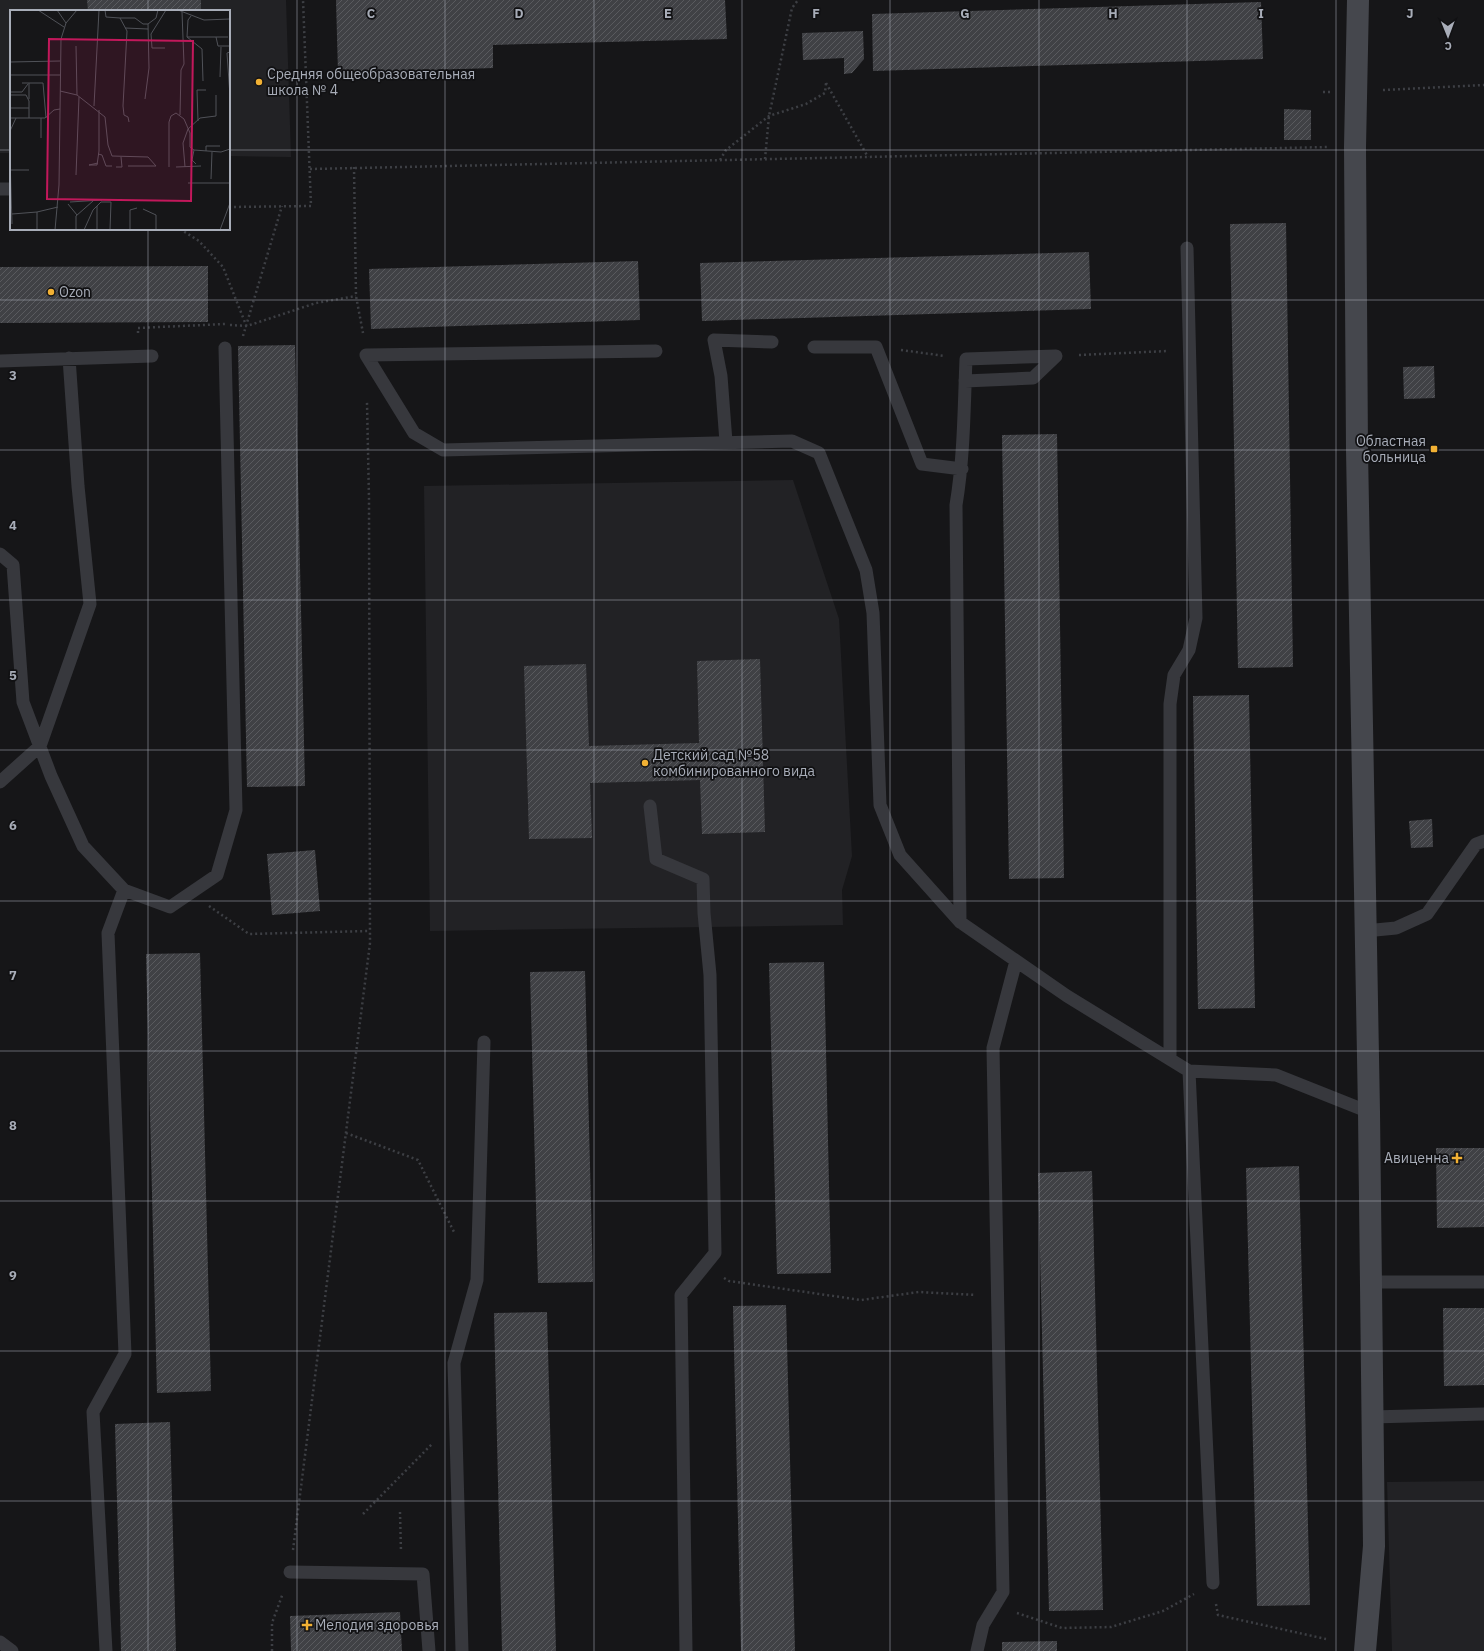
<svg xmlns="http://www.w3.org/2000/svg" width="1484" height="1651" viewBox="0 0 1484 1651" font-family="'IBM Plex Sans',sans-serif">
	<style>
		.built { fill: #222225 }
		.building { fill: url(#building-hatch) }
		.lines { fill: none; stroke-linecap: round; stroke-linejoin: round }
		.path { stroke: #3d3f44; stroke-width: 2.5; stroke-dasharray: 2 3; stroke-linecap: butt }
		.lane { stroke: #37383d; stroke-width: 13 }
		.secondary { stroke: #45474d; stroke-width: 22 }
		.grid { fill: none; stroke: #a8adb8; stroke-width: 1; stroke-opacity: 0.55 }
		.poi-dot { fill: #f2b134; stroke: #111113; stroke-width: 1.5 }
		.labels { text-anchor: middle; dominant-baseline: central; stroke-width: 3.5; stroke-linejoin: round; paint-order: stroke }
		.poi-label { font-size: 14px; fill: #a8adb8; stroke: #111113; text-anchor: start }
		.inset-road { fill: none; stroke: #505258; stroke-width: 1 }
		.view { fill: #c2185b; fill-opacity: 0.15; stroke: #c2185b; stroke-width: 2 }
		.inset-edge { fill: none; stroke: #a8adb8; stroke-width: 2 }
		.grid-label { font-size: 13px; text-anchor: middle; font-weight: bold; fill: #a8adb8; stroke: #111113; stroke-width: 3.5; stroke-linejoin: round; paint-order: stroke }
	</style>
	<defs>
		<pattern id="building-hatch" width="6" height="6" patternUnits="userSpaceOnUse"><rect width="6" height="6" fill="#404145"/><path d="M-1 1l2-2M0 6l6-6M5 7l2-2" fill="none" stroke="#595a5e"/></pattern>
	</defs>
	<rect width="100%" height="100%" fill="#161618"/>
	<path class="built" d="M 0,0 L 286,0 L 291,157 L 229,156 L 229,11 L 11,11 L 11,153 L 0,153 Z
		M 793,480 L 839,619 L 852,856 L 842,890 L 843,925 L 430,931 L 424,486 Z
		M 1484,1481 L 1484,1651 L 1392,1651 L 1387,1482 Z"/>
	<path class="building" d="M 87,0 L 201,0 L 201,11 L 88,11 Z
		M 336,0 L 725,0 L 727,39 L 493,45 L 493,68 L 338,73 Z
		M 1261,2 L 1263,59 L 873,71 L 872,14 Z
		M 863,31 L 864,59 L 852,73 L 844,74 L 844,58 L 803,60 L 802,33 Z
		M 1284,109 L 1311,110 L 1311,140 L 1284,140 Z
		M 1286,223 L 1293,667 L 1238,668 L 1230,224 Z
		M 1089,252 L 1091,309 L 702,321 L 700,263 Z
		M 638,261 L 640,320 L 371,329 L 369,269 Z
		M 208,266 L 208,322 L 0,323 L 0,267 Z
		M 295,345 L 305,786 L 247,787 L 238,346 Z
		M 1434,366 L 1435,398 L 1404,399 L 1403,367 Z
		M 1057,434 L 1064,878 L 1009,879 L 1002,435 Z
		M 760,659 L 765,832 L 702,834 L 700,780 L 590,783 L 592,838 L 529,839 L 524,666 L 586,664 L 589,746 L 699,743 L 697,661 Z
		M 1249,695 L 1255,1008 L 1198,1009 L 1193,696 Z
		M 1432,819 L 1433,847 L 1411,848 L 1409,821 Z
		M 315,850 L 320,911 L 272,915 L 267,854 Z
		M 200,953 L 211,1391 L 157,1393 L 146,954 Z
		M 824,962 L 831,1273 L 777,1274 L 769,963 Z
		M 585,971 L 593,1282 L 538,1283 L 530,972 Z
		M 1436,1148 L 1484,1148 L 1484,1227 L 1437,1228 Z
		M 1299,1166 L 1310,1605 L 1257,1606 L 1246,1168 Z
		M 1092,1171 L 1103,1610 L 1049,1611 L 1038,1173 Z
		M 786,1305 L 795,1651 L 741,1651 L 733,1306 Z
		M 1443,1308 L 1484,1308 L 1484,1385 L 1444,1386 Z
		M 547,1312 L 556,1651 L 502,1651 L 494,1313 Z
		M 170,1422 L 176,1651 L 121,1651 L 115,1424 Z
		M 400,1612 L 402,1651 L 291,1651 L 290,1616 Z
		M 1057,1641 L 1057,1651 L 1002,1651 L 1002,1642 Z"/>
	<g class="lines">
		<path class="path" d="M 826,83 L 868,157
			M 1383,90 L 1484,85
			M 1323,92 L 1330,92
			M 765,159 L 769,116 L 792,8 L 798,0
			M 720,160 L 726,150 L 769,116 L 806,104 L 825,93 L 826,83
			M 354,167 L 356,296 L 363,333
			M 310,169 L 1329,147
			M 229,207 L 311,206 L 303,0
			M 180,229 L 199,241 L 223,267 L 246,325
			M 230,325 L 247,326 L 316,303 L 356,296
			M 138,333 L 138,328 L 225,324
			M 243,336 L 282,206
			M 901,350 L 945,356
			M 1079,355 L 1168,351
			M 209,906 L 249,934 L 370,931
			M 346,1133 L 418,1160 L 455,1234
			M 724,1278 L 729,1281 L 861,1300 L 919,1292 L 976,1295
			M 400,1512 L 401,1552
			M 363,1514 L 433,1443
			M 293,1550 L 370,943 L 369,498 L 367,402
			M 1216,1604 L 1218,1615 L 1326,1639
			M 1017,1613 L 1062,1628 L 1111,1627 L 1163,1611 L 1194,1594
			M 272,1651 L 272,1623 L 283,1593"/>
		<path class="lane" d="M 0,189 L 11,189
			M 814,347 L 876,347 L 922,464 L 962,469
			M 366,355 L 414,433 L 443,450 L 792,441 L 819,453 L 866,570 L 873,613 L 880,805 L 900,855 L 960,922 L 1067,996 L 1189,1071 L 1276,1075 L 1369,1112
			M 366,355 L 656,351
			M 0,361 L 152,356
			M 726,442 L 721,376 L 714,340 L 772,342
			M 0,554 L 13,565 L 23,702 L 51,776 L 83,846 L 124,890 L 170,907 L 217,875 L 236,810 L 225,348
			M 0,782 L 40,746 L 90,604 L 78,486 L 69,358
			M 650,806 L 656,859 L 703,879 L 704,913 L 710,975 L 715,1253 L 681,1295 L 686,1651
			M 960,922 L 956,505 C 964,457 964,408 966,359 L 1056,356 L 1033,378 L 965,381
			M 1365,931 L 1396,928 L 1427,914 L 1476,844 L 1484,841
			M 1170,1059 L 1170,704 L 1174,675 L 1189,650 L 1196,618 L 1187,248
			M 1189,1071 L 1213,1583
			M 1371,1282 L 1484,1282
			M 1372,1417 L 1484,1414
			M 290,1572 L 423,1574 L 429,1651
			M 0,1642 L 12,1651
			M 106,1651 L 93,1412 L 125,1354 L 108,933 L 124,890
			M 462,1651 L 454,1363 L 477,1280 L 484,1042
			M 977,1651 L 983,1625 L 1003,1592 L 993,1048 L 1016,961"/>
		<path class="secondary" d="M 1358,0 L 1355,147 L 1357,450 L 1369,1112 L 1374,1546 L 1365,1651"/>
	</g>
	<path class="grid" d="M 148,0 L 148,11M 297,0 L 297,1651M 445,0 L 445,1651M 594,0 L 594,1651M 742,0 L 742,1651M 890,0 L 890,1651M 1039,0 L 1039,1651M 1187,0 L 1187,1651M 1336,0 L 1336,1651M 0,150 L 11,150M 229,150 L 1484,150M 148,229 L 148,1651M 0,300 L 1484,300M 0,450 L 1484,450M 0,600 L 1484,600M 0,750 L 1484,750M 0,901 L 1484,901M 0,1051 L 1484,1051M 0,1201 L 1484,1201M 0,1351 L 1484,1351M 0,1501 L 1484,1501"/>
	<g class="poi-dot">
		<circle cx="259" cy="82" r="4"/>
		<circle cx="51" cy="292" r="4"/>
		<rect x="1430" y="445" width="8" height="8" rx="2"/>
		<circle cx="645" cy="763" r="4"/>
		<path d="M1455 1152h4v4h4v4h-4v4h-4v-4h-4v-4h4z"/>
		<path d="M305 1619h4v4h4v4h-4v4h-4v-4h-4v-4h4z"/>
	</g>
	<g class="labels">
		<g class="poi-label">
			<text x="267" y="74">Средняя общеобразовательная<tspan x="267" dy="16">школа № 4</tspan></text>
			<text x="59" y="292">Ozon</text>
			<text x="1426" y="441" text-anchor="end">Областная<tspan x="1426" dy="16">больница</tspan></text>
			<text x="653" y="755">Детский сад №58<tspan x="653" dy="16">комбинированного вида</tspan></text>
			<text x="1449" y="1158" text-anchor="end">Авиценна</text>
			<text x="315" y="1625">Мелодия здоровья</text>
		</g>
	</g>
	<g transform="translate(10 10)">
		<rect width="220" height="220" fill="#161618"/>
		<path class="inset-road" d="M 28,0 L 54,17M 47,0 L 56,13M 95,0 L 96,7 L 110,8 L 117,21 L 113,96 L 114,105 L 118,107 L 119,112M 168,0 L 194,10 L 220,9M 181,6 L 178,10 L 177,27 L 192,39 L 193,71M 110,8 L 125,8 L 133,14 L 138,14 L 139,58 L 135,89M 138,14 L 146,8 L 148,0M 115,18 L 138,19M 177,27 L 218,27M 206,27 L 208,36 L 220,36M 66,36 L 67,85M 155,38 L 142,38 L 141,24 L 156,0M 220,42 L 217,43 L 220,86M 0,52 L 50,51M 0,65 L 50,65M 210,67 L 211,37M 12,73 L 33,73 L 36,108M 50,81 L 67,85 L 95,107 L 98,135 L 102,146 L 138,147 L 146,156M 0,82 L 12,82 L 18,74M 0,85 L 16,85 L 19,91 L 19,108M 19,89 L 19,73M 84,96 L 89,0M 0,98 L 19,98M 170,105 L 171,60 L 174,54 L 172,2M 0,108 L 35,108 L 44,100 L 50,99M 188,111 L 187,80 L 196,80M 0,121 L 6,108M 31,128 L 31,108M 184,140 L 182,150 L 186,154M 196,141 L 196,136 L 210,136M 88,144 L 92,145 L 96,156 L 102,156M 0,148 L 2,214M 88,153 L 79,155 L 87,155 L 89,141 L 89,100M 118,156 L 146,156M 106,157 L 112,157 L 111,147M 159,157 L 159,112 L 161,106 L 166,103 L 174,109 L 180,123 L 180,137 L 184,140 L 211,142 L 220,139M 166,157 L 191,156M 175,157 L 173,133 L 178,119 L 190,108 L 206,106 L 206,85M 0,160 L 19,160M 66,165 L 69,87M 201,169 L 202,142M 178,173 L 220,173M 60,192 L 92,190M 58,194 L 67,205M 87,196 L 87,220M 133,199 L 146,205 L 146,220M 2,204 L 27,202M 27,220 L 27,202 L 48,197M 45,220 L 49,175 L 51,29 L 56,13 L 67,0M 66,220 L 66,206 L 83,191M 74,220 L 83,200 L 91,192 L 101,192 L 100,220M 120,220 L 120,200 L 127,198M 210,220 L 220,193"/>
		<path class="view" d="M 39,29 L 183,31 L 181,191 L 37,189 Z"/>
		<rect width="220" height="220" class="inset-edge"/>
	</g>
	<g class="grid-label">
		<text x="371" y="18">C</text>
		<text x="519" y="18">D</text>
		<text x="668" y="18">E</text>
		<text x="816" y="18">F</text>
		<text x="965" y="18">G</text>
		<text x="1113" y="18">H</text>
		<text x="1261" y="18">I</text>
		<text x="1410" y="18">J</text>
		<text x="13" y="380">3</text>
		<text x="13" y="530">4</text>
		<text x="13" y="680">5</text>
		<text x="13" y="830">6</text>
		<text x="13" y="980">7</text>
		<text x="13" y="1130">8</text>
		<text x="13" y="1280">9</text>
	</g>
	<g transform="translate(1448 36) rotate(179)" stroke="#111113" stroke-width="3" paint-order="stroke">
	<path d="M0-3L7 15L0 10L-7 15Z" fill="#a8adb8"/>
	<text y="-6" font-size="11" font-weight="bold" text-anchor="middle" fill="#a8adb8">С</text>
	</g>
</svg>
